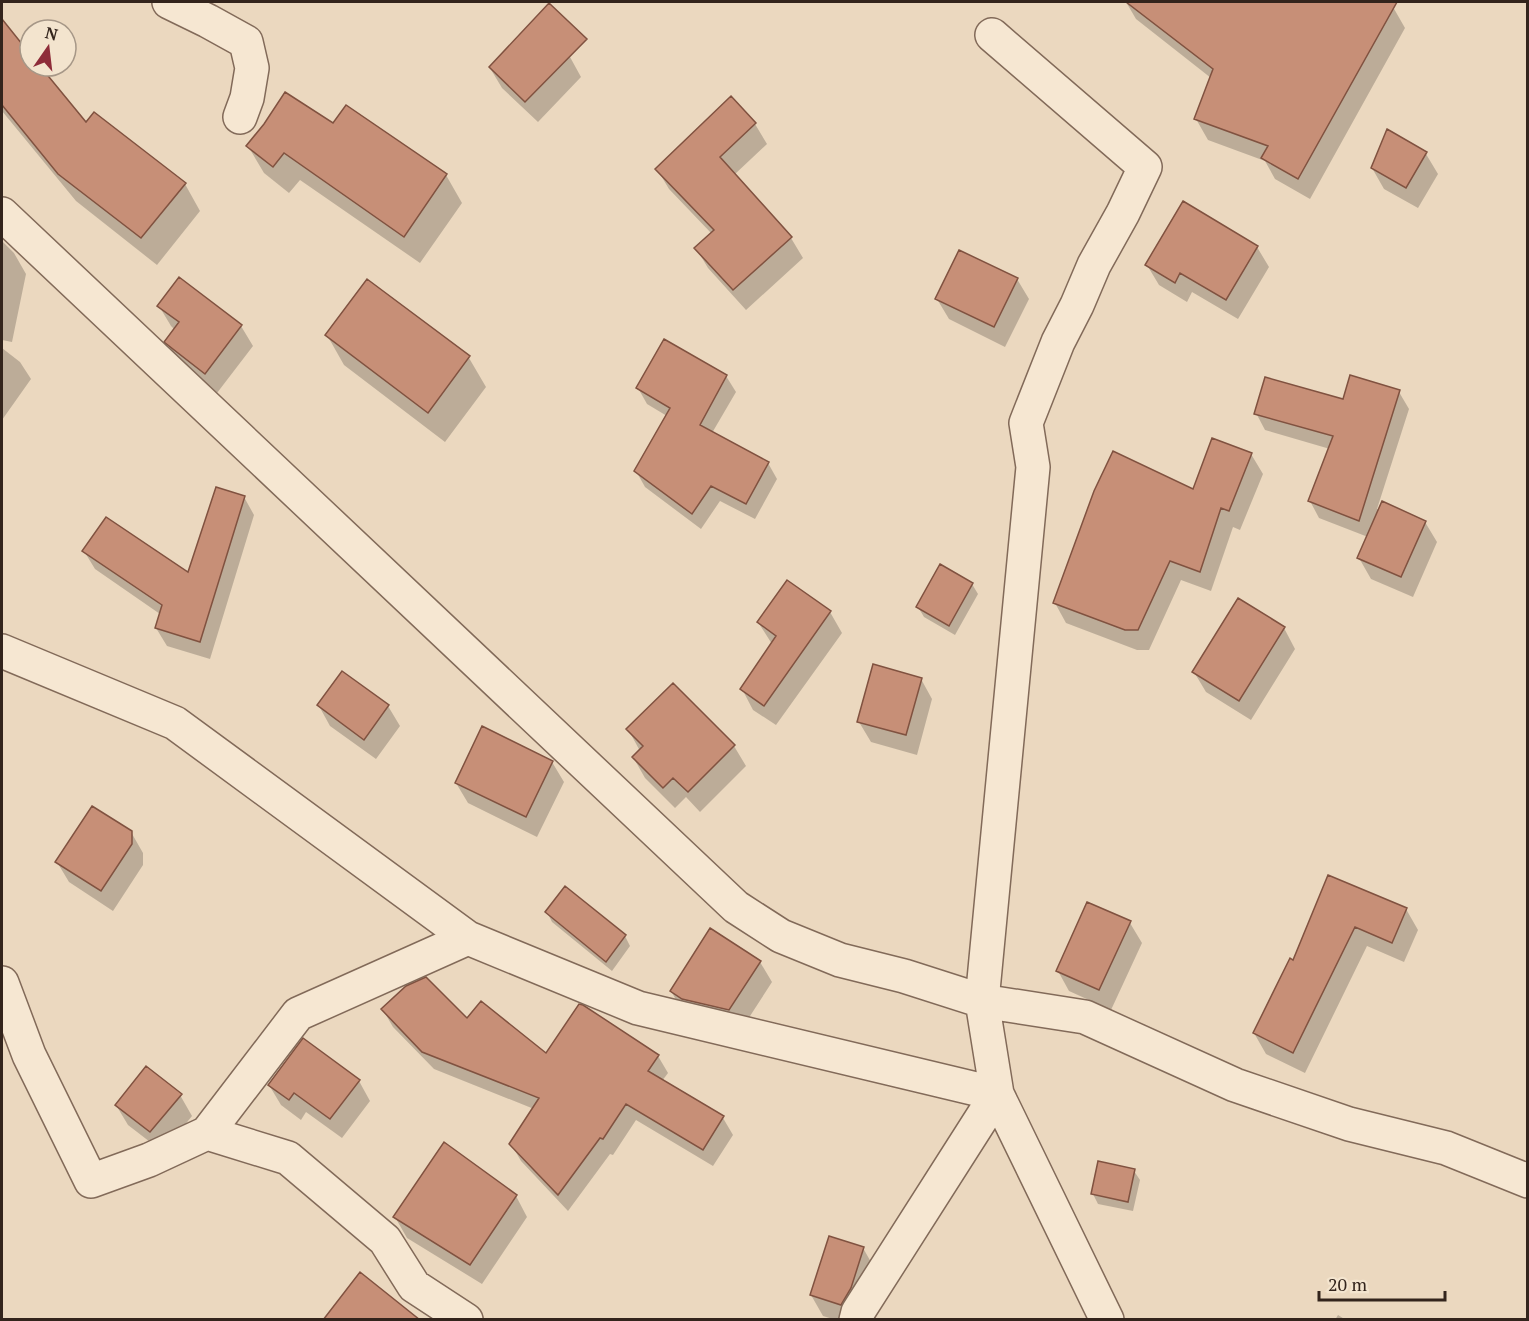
<svg xmlns="http://www.w3.org/2000/svg" width="1529" height="1321" viewBox="0 0 1529 1321" font-family="'PT Serif',serif">
	<style>
		.shadow { fill: #0003 }
		.building { fill: #c78f77; stroke: #805240; stroke-width: 1.5 }
		.lines { fill: none; stroke-linecap: round; stroke-linejoin: round }
		.street-casing { stroke: #826a59; stroke-width: 36 }
		.street { stroke: #f6e7d2; stroke-width: 33 }
	</style>
	<rect width="100%" height="100%" fill="#ebd8bf"/>
	<path class="shadow" d="M 1126,2 L 1307,2 L 1313,7 L 1316,2 L 1384,2 L 1393,7 L 1405,28 L 1310,199 L 1275,179 L 1265,161 L 1208,140 L 1196,119 L 1211,78 L 1136,19 Z
		M 535,22 L 570,57 L 581,77 L 538,122 L 502,88 L 490,68 Z
		M 17,41 L 30,56 L 30,66 L 38,66 L 86,124 L 185,184 L 200,211 L 157,265 L 76,201 L 2,111 L 2,53 Z
		M 346,107 L 446,175 L 462,203 L 420,263 L 300,180 L 289,193 L 264,173 L 248,146 L 333,125 Z
		M 755,124 L 767,144 L 734,175 L 791,238 L 803,258 L 746,310 L 708,268 L 696,248 L 712,234 L 669,189 L 657,169 Z
		M 1426,154 L 1438,174 L 1418,208 L 1384,189 L 1372,168 Z
		M 2,241 L 14,253 L 26,274 L 12,342 L 2,340 Z
		M 1257,247 L 1269,267 L 1238,319 L 1192,292 L 1187,302 L 1159,285 L 1147,265 Z
		M 1017,279 L 1029,299 L 1005,347 L 949,319 L 937,299 Z
		M 368,281 L 469,358 L 486,387 L 445,442 L 344,365 L 327,335 Z
		M 159,306 L 241,326 L 253,346 L 217,393 L 178,362 L 166,342 L 175,330 L 171,326 Z
		M 664,341 L 726,376 L 736,392 L 712,433 L 768,463 L 777,479 L 755,519 L 720,501 L 701,529 L 645,487 L 636,471 L 667,416 L 647,404 L 638,388 Z
		M 2,348 L 20,362 L 31,379 L 2,420 Z
		M 1399,392 L 1409,409 L 1377,509 L 1425,522 L 1437,542 L 1413,597 L 1371,579 L 1359,558 L 1368,537 L 1319,518 L 1310,501 L 1330,449 L 1265,430 L 1256,413 Z
		M 1251,454 L 1263,474 L 1240,530 L 1233,527 L 1211,591 L 1181,580 L 1149,650 L 1137,650 L 1066,623 L 1055,603 L 1193,491 Z
		M 244,497 L 254,515 L 210,659 L 167,646 L 156,628 L 160,614 L 95,569 L 84,551 L 189,575 Z
		M 788,582 L 830,612 L 842,633 L 776,725 L 753,710 L 742,689 L 772,644 L 758,622 Z
		M 972,584 L 978,594 L 955,635 L 924,617 L 918,607 Z
		M 1284,628 L 1295,649 L 1251,720 L 1206,692 L 1194,672 Z
		M 921,679 L 932,699 L 917,755 L 871,742 L 859,722 Z
		M 319,706 L 388,706 L 400,726 L 376,759 L 330,726 Z
		M 628,729 L 734,746 L 746,766 L 700,812 L 686,797 L 675,808 L 645,778 L 633,757 L 640,751 Z
		M 552,762 L 564,782 L 537,837 L 468,803 L 456,783 Z
		M 131,832 L 143,853 L 143,865 L 113,911 L 69,882 L 57,862 Z
		M 1329,877 L 1406,909 L 1418,930 L 1404,962 L 1367,946 L 1305,1073 L 1266,1054 L 1254,1033 L 1294,962 Z
		M 547,912 L 625,936 L 630,946 L 612,971 L 552,922 Z
		M 1130,923 L 1142,943 L 1111,1010 L 1069,991 L 1058,971 Z
		M 760,962 L 772,982 L 741,1030 L 683,1012 L 671,991 Z
		M 383,1010 L 467,1020 L 546,1055 L 658,1056 L 668,1073 L 662,1081 L 723,1118 L 733,1135 L 713,1166 L 636,1120 L 613,1155 L 610,1154 L 568,1211 L 521,1161 L 511,1144 L 534,1109 L 434,1069 L 393,1027 Z
		M 359,1081 L 370,1101 L 342,1138 L 306,1112 L 301,1120 L 281,1105 L 269,1085 Z
		M 180,1095 L 192,1116 L 163,1152 L 128,1125 L 116,1105 Z
		M 1134,1171 L 1140,1180 L 1133,1211 L 1098,1204 L 1093,1194 Z
		M 516,1196 L 527,1217 L 482,1284 L 407,1238 L 395,1217 Z
		M 863,1248 L 875,1269 L 856,1320 L 836,1320 L 823,1316 L 811,1295 Z
		M 1338,1315 L 1346,1320 L 1335,1320 Z"/>
	<path class="building" d="M 1126,2 L 1397,2 L 1298,179 L 1261,158 L 1268,146 L 1194,119 L 1213,69 Z
		M 549,3 L 587,39 L 525,102 L 489,67 Z
		M 2,19 L 30,54 L 30,66 L 40,66 L 86,122 L 94,112 L 186,183 L 141,238 L 58,174 L 2,105 Z
		M 285,92 L 333,123 L 346,105 L 447,174 L 404,237 L 284,153 L 273,167 L 246,146 L 264,124 Z
		M 731,96 L 756,123 L 720,157 L 792,237 L 733,290 L 694,248 L 714,230 L 655,169 Z
		M 1387,129 L 1427,152 L 1406,188 L 1371,168 Z
		M 1183,201 L 1258,246 L 1226,300 L 1180,273 L 1175,283 L 1145,265 Z
		M 959,250 L 1018,278 L 994,327 L 935,299 Z
		M 179,277 L 242,325 L 205,374 L 164,342 L 179,322 L 157,306 Z
		M 367,279 L 470,356 L 428,413 L 325,335 Z
		M 664,339 L 727,375 L 700,425 L 769,462 L 746,504 L 711,486 L 692,514 L 634,471 L 670,408 L 636,388 Z
		M 1350,375 L 1400,390 L 1359,521 L 1308,501 L 1333,436 L 1254,414 L 1265,377 L 1343,399 Z
		M 1212,438 L 1252,453 L 1229,511 L 1221,508 L 1200,572 L 1170,561 L 1138,630 L 1125,630 L 1053,603 L 1094,491 L 1113,451 L 1193,489 Z
		M 216,487 L 245,496 L 200,642 L 155,628 L 162,605 L 82,551 L 106,517 L 188,572 Z
		M 1382,501 L 1426,521 L 1401,577 L 1357,558 Z
		M 940,564 L 973,583 L 949,626 L 916,607 Z
		M 787,580 L 831,611 L 764,706 L 740,689 L 776,636 L 757,622 Z
		M 1238,598 L 1285,627 L 1239,701 L 1192,672 Z
		M 873,664 L 922,678 L 906,735 L 857,722 Z
		M 342,671 L 389,705 L 364,740 L 317,705 Z
		M 673,683 L 735,745 L 688,792 L 673,778 L 663,788 L 632,757 L 643,746 L 626,729 Z
		M 482,726 L 553,761 L 526,817 L 455,783 Z
		M 92,806 L 132,831 L 132,844 L 101,891 L 55,862 Z
		M 1328,875 L 1407,908 L 1392,943 L 1355,927 L 1293,1053 L 1253,1033 L 1290,958 L 1293,960 Z
		M 565,886 L 626,935 L 606,962 L 545,912 Z
		M 1087,902 L 1131,921 L 1099,990 L 1056,971 Z
		M 710,928 L 761,961 L 729,1010 L 682,999 L 670,991 Z
		M 426,977 L 467,1018 L 481,1001 L 546,1053 L 579,1004 L 583,1005 L 659,1055 L 648,1071 L 724,1116 L 703,1150 L 626,1104 L 603,1139 L 600,1138 L 558,1195 L 509,1144 L 539,1098 L 422,1052 L 381,1009 L 406,986 Z
		M 303,1038 L 360,1080 L 330,1119 L 294,1093 L 289,1100 L 268,1085 Z
		M 146,1066 L 182,1094 L 150,1132 L 115,1105 Z
		M 444,1142 L 517,1195 L 470,1265 L 393,1217 Z
		M 1098,1161 L 1135,1169 L 1128,1202 L 1091,1194 Z
		M 829,1236 L 864,1247 L 851,1288 L 841,1305 L 810,1295 Z
		M 360,1272 L 420,1320 L 323,1320 Z"/>
	<g class="lines">
		<defs>
			<path id="street" d="M 169,2 L 208,21 L 246,42 L 252,68 L 247,98 L 240,117
				M 992,35 L 1145,167 L 1123,213 L 1094,265 L 1077,305 L 1058,342 L 1026,423 L 1033,467 L 982,1001 L 997,1094 L 1107,1320
				M 2,214 L 736,907 L 781,936 L 840,960 L 904,976 L 982,1001 L 1085,1017 L 1235,1085 L 1349,1124 L 1446,1148 L 1528,1181
				M 2,651 L 175,723 L 468,938 L 638,1008 L 997,1094
				M 2,983 L 29,1055 L 91,1181 L 149,1160 L 207,1133 L 298,1014 L 468,938
				M 207,1133 L 288,1158 L 385,1240 L 414,1286 L 466,1320
				M 856,1320 L 858,1312 L 997,1094"/>
		</defs>
		<use href="#street" class="street-casing"/>
		<use href="#street" class="street"/>
	</g>
	<rect width="1529" height="1321" fill="none" stroke="#33241c" stroke-width="6"/>
	<g transform="translate(48 48) rotate(14)"><circle r="28" fill="#f3e4ce" stroke="#a69787" stroke-width="1.5"/>
	<path d="M0-4.5L10 22L0 15L-10 22Z" fill="#8e2c39"/>
	<text y="-9" font-size="16" font-weight="bold" text-anchor="middle" fill="#33241c">N</text>
	</g>
	<path d="M1319 1291v9h126v-9" fill="none" stroke="#33241c" stroke-width="3"/>
	<text x="1328" y="1291" font-size="18" fill="#33241c" stroke="#f3e4ce" stroke-width="4.5" paint-order="stroke">20 m</text>
</svg>
